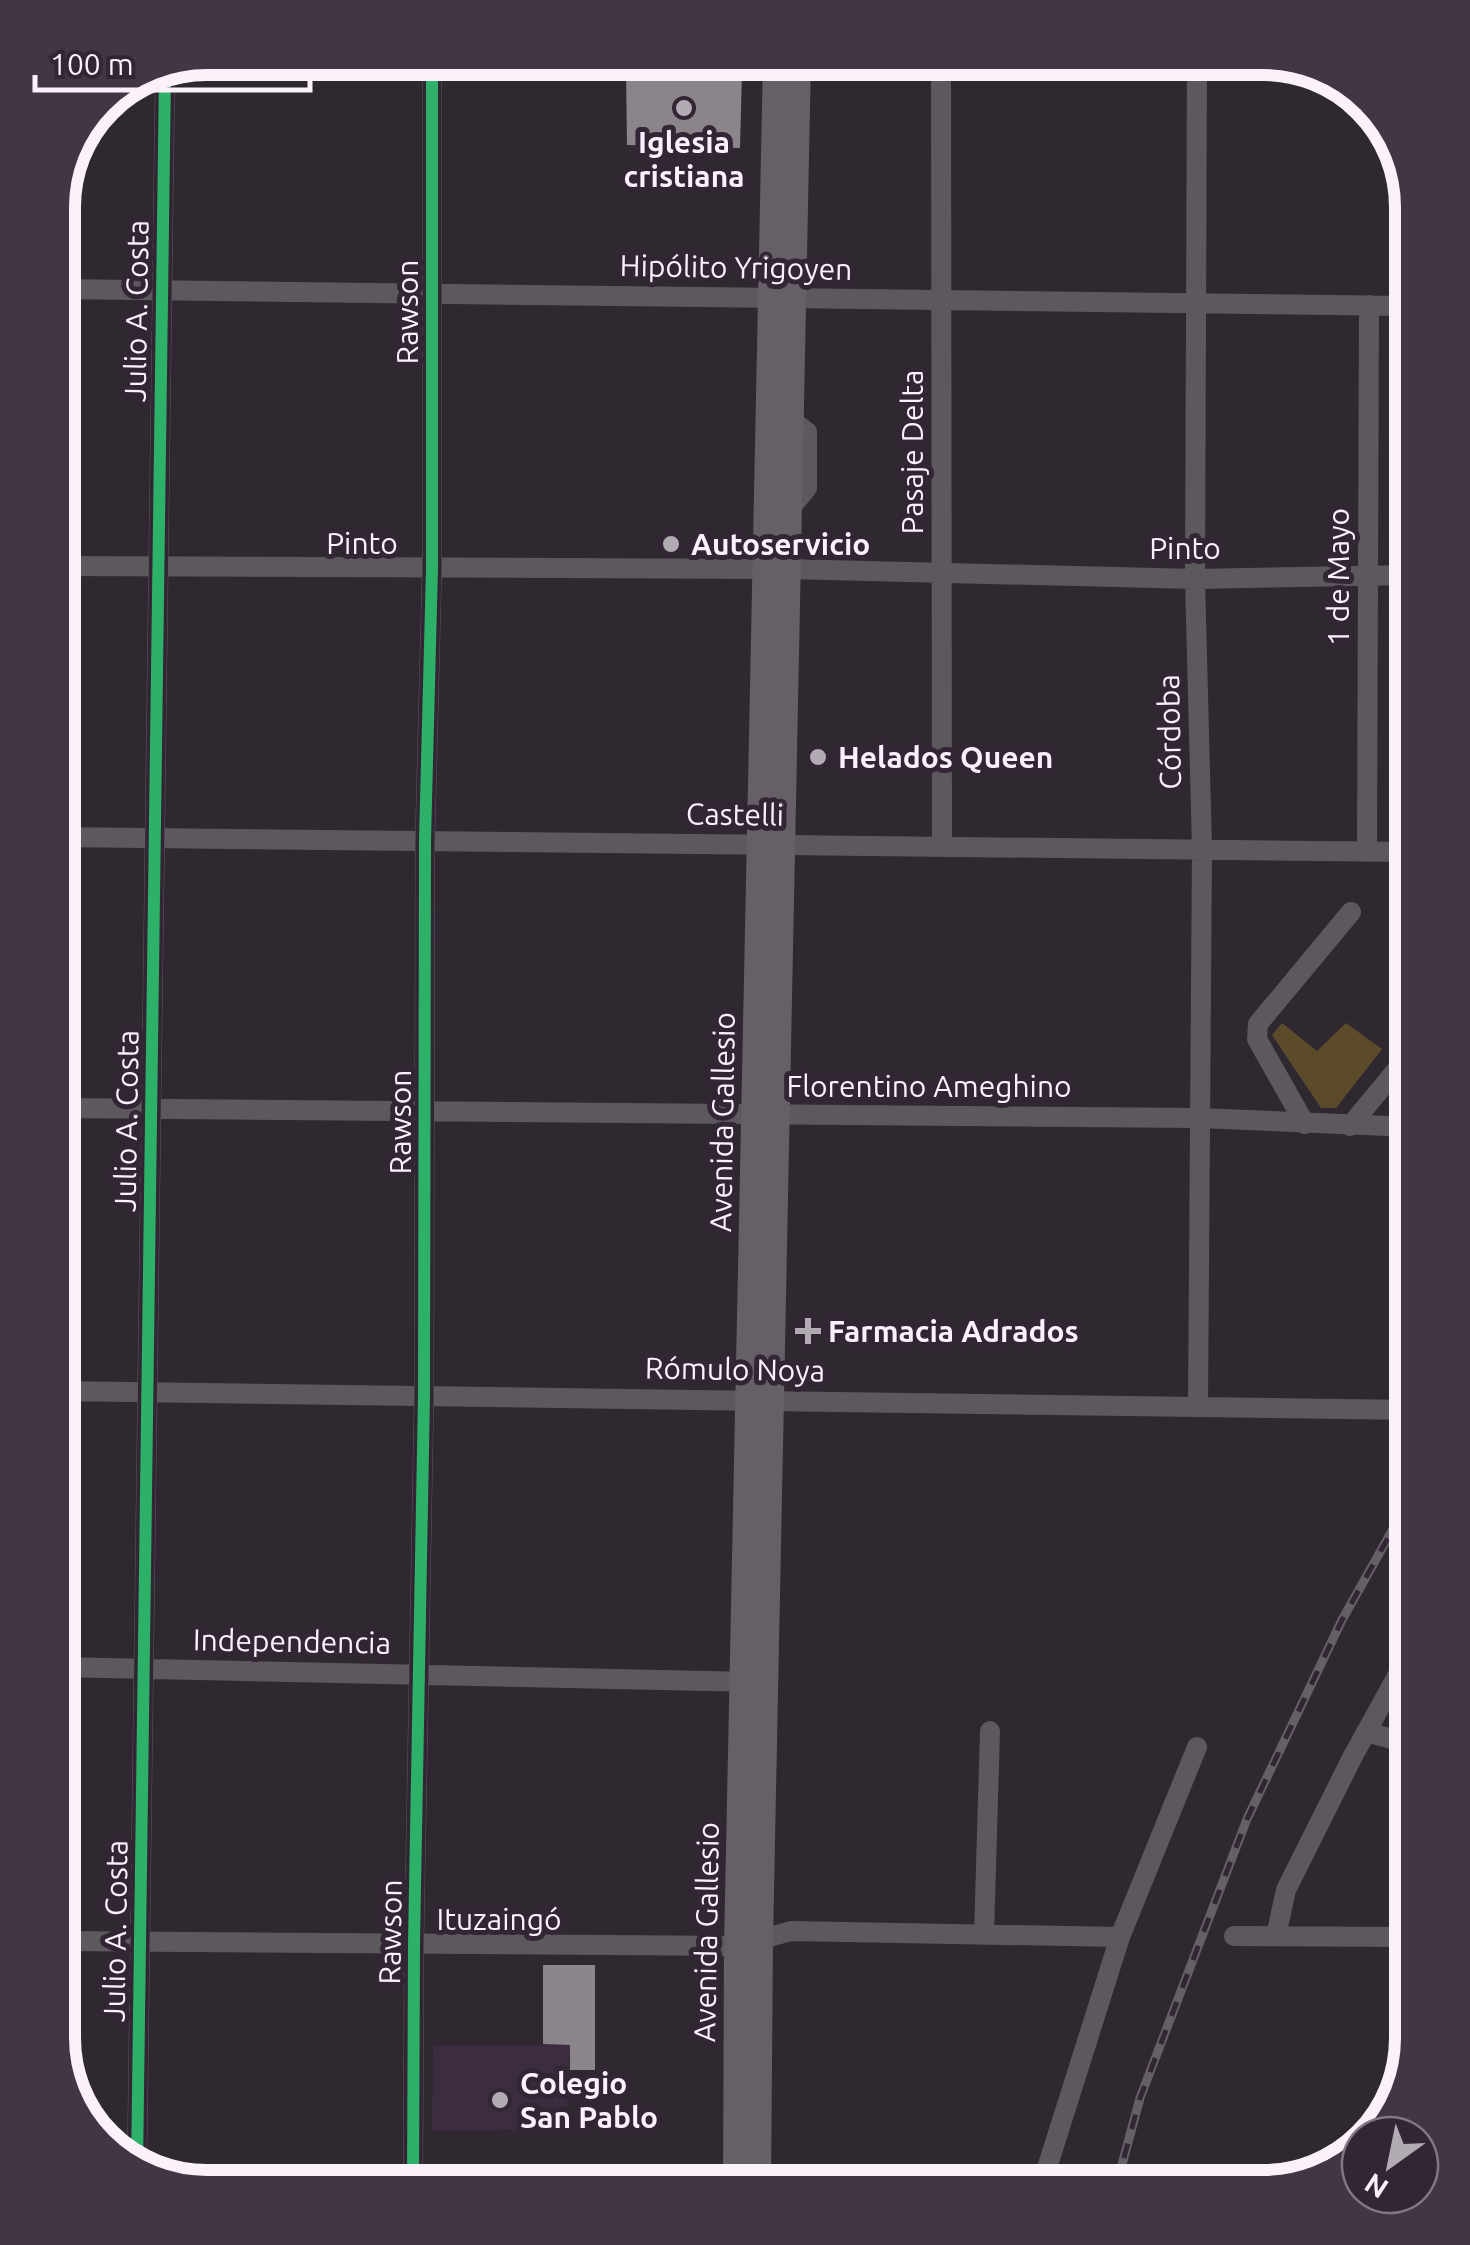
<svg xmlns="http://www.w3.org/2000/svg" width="1470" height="2245" viewBox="0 0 1470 2245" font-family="Ubuntu,sans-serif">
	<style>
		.built { fill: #3c2c3f }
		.green { fill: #5c4b2b }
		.building { fill: #8b848b }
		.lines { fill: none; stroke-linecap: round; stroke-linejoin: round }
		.minor { stroke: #5d585e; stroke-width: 20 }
		.major { stroke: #665f68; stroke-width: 28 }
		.rail-casing { stroke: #655f66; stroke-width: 9 }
		.rail { stroke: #322534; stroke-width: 5; stroke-dasharray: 15; stroke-linecap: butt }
		.cycleway-casing { stroke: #322534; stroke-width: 19 }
		.cycleway { stroke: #2db169; stroke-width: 12 }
		.poi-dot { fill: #b3abb4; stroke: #322534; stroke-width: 4 }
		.labels { text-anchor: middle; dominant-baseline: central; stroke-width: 10; stroke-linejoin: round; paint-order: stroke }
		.poi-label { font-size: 30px; font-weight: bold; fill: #faf1fb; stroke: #322534; text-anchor: start }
		.street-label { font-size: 30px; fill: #faf1fb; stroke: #322534 }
		.rim { fill: none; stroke: #faf1fb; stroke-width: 12 }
	</style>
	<rect width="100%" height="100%" fill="#2f2830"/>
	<path class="built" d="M 570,2045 L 566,2129 L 432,2131 L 433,2046 Z"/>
	<path class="green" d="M 1282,1023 L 1317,1051 L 1346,1023 L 1382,1049 L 1336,1108 L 1321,1108 L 1272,1035 Z
		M 1412,1076 L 1412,1111 L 1396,1110 L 1394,1097 Z"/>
	<path class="building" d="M 626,70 L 742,70 L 740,148 L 627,145 Z
		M 543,1965 L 595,1965 L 595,2070 L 570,2070 L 570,2045 L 543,2044 Z"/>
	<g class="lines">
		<path class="minor" d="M 941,58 L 942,846
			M 1197,58 L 1195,579 L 1202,848 L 1198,1405
			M 58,289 L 1412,306
			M 788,511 L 807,488 L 807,432 L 790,419
			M 58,566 L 787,569 L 1195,579 L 1412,575
			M 58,837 L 1412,852
			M 1367,850 L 1369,305
			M 58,1108 L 1199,1118 L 1412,1127
			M 1305,1124 L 1257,1039 L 1258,1024 L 1351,912
			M 1350,1126 L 1412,1051
			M 58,1391 L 1412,1410
			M 58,1667 L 755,1682
			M 1366,1732 L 1396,1740 L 1412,1740
			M 984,1935 L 990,1731
			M 1234,1936 L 1412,1937
			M 1276,1936 L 1286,1890 L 1353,1756 L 1412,1649
			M 58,1941 L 738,1946 L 791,1931 L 1120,1937
			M 137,2167 L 165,75
			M 413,2187 L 414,1943 L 424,1395 L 425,840 L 432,568 L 432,58
			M 1041,2187 L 1120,1937 L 1197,1747"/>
		<path class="major" d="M 737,2187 L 738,1946 L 777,58
			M 757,2187 L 759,1941 L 797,58"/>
		<defs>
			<path id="rail" d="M 1116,2187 L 1140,2098 L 1247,1819 L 1342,1620 L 1412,1495"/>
		</defs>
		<use href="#rail" class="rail-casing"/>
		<use href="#rail" class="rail"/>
		<defs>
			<path id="cycleway" d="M 137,2167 L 165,75
				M 413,2187 L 414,1943 L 424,1395 L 425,840 L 432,568 L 432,58"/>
		</defs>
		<use href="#cycleway" class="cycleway-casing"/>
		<use href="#cycleway" class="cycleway"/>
	</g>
	<g class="poi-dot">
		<circle cx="684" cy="108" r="10"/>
		<circle cx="671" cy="544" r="10"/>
		<circle cx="818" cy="757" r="10"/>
		<path d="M803 1316h10v10h10v10h-10v10h-10v-10h-10v-10h10z"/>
		<circle cx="500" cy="2100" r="10"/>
	</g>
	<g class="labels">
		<g class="poi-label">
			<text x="684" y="142" text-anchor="middle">Iglesia<tspan x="684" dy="34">cristiana</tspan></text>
			<text x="691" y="544">Autoservicio</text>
			<text x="838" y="757">Helados Queen</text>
			<text x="828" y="1331">Farmacia Adrados</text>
			<text x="520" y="2083">Colegio<tspan x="520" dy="34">San Pablo</tspan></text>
		</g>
		<g class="street-label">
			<text transform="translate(736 267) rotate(1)">Hipólito Yrigoyen</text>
			<text transform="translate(136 311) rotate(-89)">Julio A. Costa</text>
			<text transform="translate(407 312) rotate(-90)">Rawson</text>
			<text transform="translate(912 452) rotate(-90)">Pasaje Delta</text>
			<text x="362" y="543">Pinto</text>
			<text x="1185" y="548">Pinto</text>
			<text transform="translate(1338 577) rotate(-90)">1 de Mayo</text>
			<text transform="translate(1169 732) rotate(-91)">Córdoba</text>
			<text transform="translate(735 814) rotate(1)">Castelli</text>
			<text x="929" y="1086">Florentino Ameghino</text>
			<text transform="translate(126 1121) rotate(-89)">Julio A. Costa</text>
			<text transform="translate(400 1122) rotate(-90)">Rawson</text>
			<text transform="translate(722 1122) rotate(-89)">Avenida Gallesio</text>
			<text transform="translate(735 1369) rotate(1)">Rómulo Noya</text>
			<text transform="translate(292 1641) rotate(1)">Independencia</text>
			<text x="499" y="1919">Ituzaingó</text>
			<text transform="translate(115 1931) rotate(-89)">Julio A. Costa</text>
			<text transform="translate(390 1932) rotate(-89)">Rawson</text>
			<text transform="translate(706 1932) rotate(-89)">Avenida Gallesio</text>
		</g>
	</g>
	<path d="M0 0H1470V2245H0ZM207 75H1263A132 132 0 0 1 1395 207V2038A132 132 0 0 1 1263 2170H207A132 132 0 0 1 75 2038V207A132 132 0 0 1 207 75Z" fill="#423544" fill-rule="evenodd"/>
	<path class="rim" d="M207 75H1263A132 132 0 0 1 1395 207V2038A132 132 0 0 1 1263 2170H207A132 132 0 0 1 75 2038V207A132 132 0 0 1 207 75Z"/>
	<g transform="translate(1390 2165) rotate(213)"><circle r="48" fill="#322534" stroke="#827784" stroke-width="2.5"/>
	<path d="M0-8L18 38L0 25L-18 38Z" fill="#b3abb4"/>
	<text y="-15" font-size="28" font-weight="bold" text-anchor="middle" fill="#faf1fb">N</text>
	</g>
	<path d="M35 75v15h275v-15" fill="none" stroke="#faf1fb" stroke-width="5"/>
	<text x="50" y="75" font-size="30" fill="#faf1fb" stroke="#322534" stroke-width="8" paint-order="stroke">100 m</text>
</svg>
